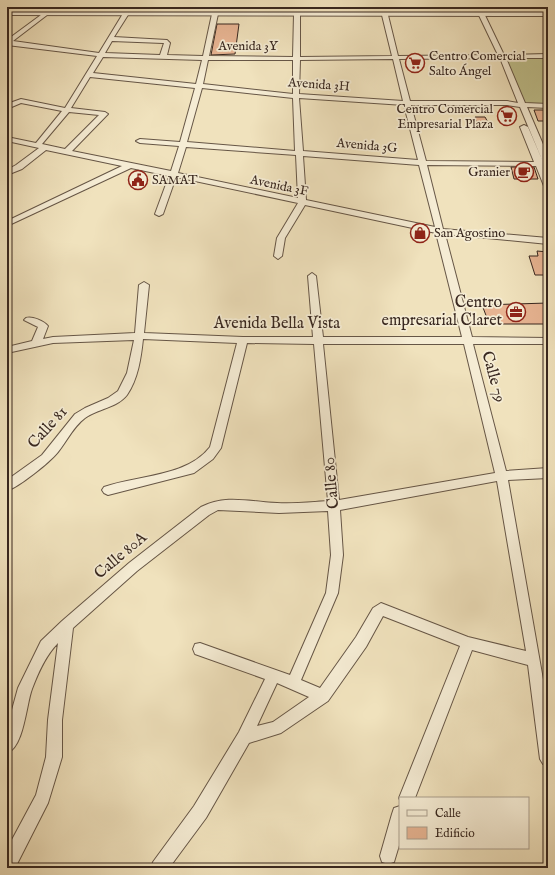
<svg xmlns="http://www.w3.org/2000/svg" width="555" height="875" viewBox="0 0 555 875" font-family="'IM FELL English',serif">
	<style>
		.green { fill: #c0c18d; stroke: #7c7456 }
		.building { fill: #e7b492; stroke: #38271f }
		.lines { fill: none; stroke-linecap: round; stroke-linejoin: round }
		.minor-casing { stroke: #665646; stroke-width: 2 }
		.tertiary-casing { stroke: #665646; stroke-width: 2 }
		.minor { fill: #f5ecd4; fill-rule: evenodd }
		.tertiary { fill: #f5ecd4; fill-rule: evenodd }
		.labels { text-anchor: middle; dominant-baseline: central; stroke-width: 3.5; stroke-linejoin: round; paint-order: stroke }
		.far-street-label { font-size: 13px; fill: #38271f; stroke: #f5ecd4 }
		.far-poi-label { font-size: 13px; fill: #38271f; stroke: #f5ecd4; text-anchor: start }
		.poi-label { font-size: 16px; fill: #38271f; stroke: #f5ecd4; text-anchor: end }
		.street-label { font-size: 16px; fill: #38271f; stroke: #f5ecd4 }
	</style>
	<rect width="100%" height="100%" fill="#f0e2bd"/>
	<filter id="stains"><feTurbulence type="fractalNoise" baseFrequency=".005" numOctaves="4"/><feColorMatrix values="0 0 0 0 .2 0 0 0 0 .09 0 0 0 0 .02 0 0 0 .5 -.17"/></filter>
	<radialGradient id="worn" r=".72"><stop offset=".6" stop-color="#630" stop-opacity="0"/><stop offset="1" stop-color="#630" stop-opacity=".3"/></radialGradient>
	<path class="green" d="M 548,54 L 548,106 L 520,106 L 499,55 Z"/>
	<path class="building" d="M 217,24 L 239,24 L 235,54 L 211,55 Z
		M 534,110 L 548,110 L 548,121 L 538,121 Z
		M 475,117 L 485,117 L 490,126 L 477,126 Z
		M 511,167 L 534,167 L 538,179 L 514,179 Z
		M 537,251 L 548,252 L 548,275 L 535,275 L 529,256 L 538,256 Z
		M 548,303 L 548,322 L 545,324 L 499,324 L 487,318 L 482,305 Z"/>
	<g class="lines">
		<defs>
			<path id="minor" d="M 127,7 L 133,7 L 114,37 L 167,40 L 170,43 L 167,55 L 203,56 L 212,14 L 215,12 L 218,14 L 209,56 L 293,57 L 294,14 L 297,12 L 300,14 L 300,57 L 392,56 L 380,7 L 386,7 L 398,56 L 498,55 L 475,7 L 481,7 L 504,55 L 548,54 L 548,58 L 506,58 L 525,103 L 548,104 L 548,108 L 527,107 L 548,156 L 548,167 L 544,166 L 548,177 L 548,188 L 544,186 L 536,166 L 427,165 L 443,229 L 548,238 L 548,244 L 445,234 L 472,337 L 548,338 L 548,344 L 473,344 L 506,471 L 548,468 L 548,478 L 508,480 L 548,708 L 548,767 L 543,764 L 540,759 L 528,665 L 472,650 L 415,798 L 400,798 L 400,800 L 399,798 L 460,646 L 383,616 L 366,647 L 328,701 L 281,733 L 249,743 L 206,818 L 169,868 L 151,868 L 153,862 L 194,806 L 239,732 L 265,679 L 195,654 L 193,649 L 195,644 L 200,643 L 290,675 L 326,593 L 331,555 L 328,511 L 279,513 L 218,510 L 209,515 L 137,571 L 73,628 L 62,720 L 62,757 L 48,803 L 15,868 L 7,868 L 7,849 L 36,795 L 46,757 L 48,720 L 58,643 C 46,655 38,673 32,689 C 26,705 24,747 7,753 L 7,728 L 18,688 L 41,641 L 62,621 L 129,563 L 201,507 C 226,494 250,502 277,503 C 294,504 311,502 328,501 L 314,344 L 247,343 L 221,448 L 213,459 L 194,473 L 108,495 L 104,493 L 102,490 L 104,487 C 138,475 187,477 210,447 L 237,343 L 143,339 C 141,358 138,379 127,395 C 117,408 97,409 85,418 C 73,427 67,441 58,452 C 49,463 20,486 7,491 L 7,480 L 42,455 L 75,414 L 85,408 L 108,398 L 118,391 L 127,373 L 134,340 L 53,343 L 7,353 L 7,347 L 32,341 L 38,327 L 24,320 L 26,318 C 32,316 44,321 48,326 L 43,339 L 53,337 L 135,333 L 139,285 L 144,282 L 149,285 L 144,333 L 243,337 L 313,337 L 308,276 L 312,273 L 316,276 L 323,337 L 462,337 L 436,233 L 305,205 L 285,238 L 282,256 L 278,259 L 274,256 L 277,238 L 298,203 L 176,177 L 163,214 L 159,216 L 155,214 L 169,176 L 131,168 L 7,226 L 7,221 L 122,166 L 46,150 L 22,169 L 7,175 L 7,170 L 16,165 L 39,148 L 7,141 L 7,137 L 36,143 L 62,111 L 21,103 L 7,109 L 7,104 L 21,99 L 65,108 L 97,56 L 7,45 L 7,40 L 45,12 L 47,15 L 13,41 L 99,53 ZM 112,41 L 163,43 L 164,43 L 160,55 L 105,53 ZM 103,57 L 202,60 L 196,84 L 93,73 ZM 500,58 L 518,103 L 507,101 L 410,101 L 399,59 ZM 393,59 L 403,101 L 299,94 L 300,60 ZM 208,60 L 293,60 L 293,94 L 203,84 ZM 90,77 L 195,88 L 180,142 L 140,139 L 136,141 L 140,143 L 179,146 L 171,171 L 72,151 L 108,114 L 105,112 L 71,108 ZM 202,88 L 293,98 L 295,151 L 187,142 ZM 299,98 L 404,105 L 418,160 L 303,151 ZM 411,105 L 507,105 L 520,107 L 543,162 L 528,127 L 524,125 L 520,127 L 534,162 L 426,161 ZM 69,112 L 99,115 L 65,149 L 42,144 ZM 186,147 L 296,155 L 298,198 L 178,173 ZM 303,156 L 419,165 L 435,227 L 306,200 ZM 323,344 L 464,344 L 495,473 L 339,500 ZM 497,481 L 526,651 L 468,637 L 381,603 L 373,608 L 356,637 L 320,688 L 301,680 L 338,593 L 343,555 L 340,510 ZM 277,683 L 309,697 L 273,722 L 257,726 Z
				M 400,806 L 400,842 L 394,862 L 388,864 L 382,862 L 380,856 L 392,814 L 394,808 Z"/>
			<path id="tertiary" d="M 7,11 L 548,12 L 548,16 L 7,15 Z"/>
		</defs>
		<use href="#minor" class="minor-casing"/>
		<use href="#tertiary" class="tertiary-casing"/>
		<use href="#minor" class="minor"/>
		<use href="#tertiary" class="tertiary"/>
	</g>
	<defs>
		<symbol id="supermarket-ring" viewBox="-11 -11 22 22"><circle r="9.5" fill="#f5ecd4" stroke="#8f2418" stroke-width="1.5"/><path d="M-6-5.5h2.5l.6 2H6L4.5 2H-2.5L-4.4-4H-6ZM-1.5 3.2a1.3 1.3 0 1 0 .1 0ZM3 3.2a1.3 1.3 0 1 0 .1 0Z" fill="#8f2418"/></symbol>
		<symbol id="cafe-ring" viewBox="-11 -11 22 22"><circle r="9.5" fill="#f5ecd4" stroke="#8f2418" stroke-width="1.5"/><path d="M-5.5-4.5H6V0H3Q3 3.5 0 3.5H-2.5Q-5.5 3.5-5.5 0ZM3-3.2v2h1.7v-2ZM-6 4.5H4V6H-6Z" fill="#8f2418"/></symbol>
		<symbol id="civic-ring" viewBox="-11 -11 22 22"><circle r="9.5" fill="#f5ecd4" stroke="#8f2418" stroke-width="1.5"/><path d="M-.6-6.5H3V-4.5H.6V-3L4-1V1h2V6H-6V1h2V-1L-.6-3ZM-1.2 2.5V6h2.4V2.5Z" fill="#8f2418"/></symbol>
		<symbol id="shop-ring" viewBox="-11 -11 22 22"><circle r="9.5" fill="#f5ecd4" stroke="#8f2418" stroke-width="1.5"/><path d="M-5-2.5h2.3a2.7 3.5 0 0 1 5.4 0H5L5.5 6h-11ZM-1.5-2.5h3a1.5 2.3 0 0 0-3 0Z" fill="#8f2418"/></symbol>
		<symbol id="office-ring" viewBox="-11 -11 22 22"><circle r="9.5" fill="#f5ecd4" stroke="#8f2418" stroke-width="1.5"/><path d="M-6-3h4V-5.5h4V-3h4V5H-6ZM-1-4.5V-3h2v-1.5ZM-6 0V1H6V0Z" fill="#8f2418"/></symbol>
	</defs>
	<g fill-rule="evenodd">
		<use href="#supermarket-ring" x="404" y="52" width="22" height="22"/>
		<use href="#supermarket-ring" x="496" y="105" width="22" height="22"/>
		<use href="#cafe-ring" x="513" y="161" width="22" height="22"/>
		<use href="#civic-ring" x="127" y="169" width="22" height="22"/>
		<use href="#shop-ring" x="409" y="222" width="22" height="22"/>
		<use href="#office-ring" x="505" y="301" width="22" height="22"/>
	</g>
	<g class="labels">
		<g class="far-street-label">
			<text x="248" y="46">Avenida 3Y</text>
			<text transform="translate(319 85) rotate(4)">Avenida 3H</text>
			<text transform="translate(367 146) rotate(5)">Avenida 3G</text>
			<text transform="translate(279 186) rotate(12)">Avenida 3F</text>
		</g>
		<g class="far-poi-label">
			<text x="429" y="56">Centro Comercial<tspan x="429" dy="15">Salto Ángel</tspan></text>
			<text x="493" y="109" text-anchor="end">Centro Comercial<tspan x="493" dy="15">Empresarial Plaza</tspan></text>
			<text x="510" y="172" text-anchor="end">Granier</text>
			<text x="152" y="180">SAMAT</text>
			<text x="434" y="233">San Agostino</text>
		</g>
		<g class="poi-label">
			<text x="502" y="303">Centro<tspan x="502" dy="18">empresarial Claret</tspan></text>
		</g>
		<g class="street-label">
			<text x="277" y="324">Avenida Bella Vista</text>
			<text transform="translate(493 377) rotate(75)">Calle 79</text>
			<text transform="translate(48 428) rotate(-48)">Calle 81</text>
			<text transform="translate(332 483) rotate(-95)">Calle 80</text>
			<text transform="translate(121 556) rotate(-40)">Calle 80A</text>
		</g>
	</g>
	<rect width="555" height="875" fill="none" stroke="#f0e2bd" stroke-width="24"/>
	<rect x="8" y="8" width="539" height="859" fill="none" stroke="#38271f" stroke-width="2"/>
	<rect x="12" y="12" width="531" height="851" fill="none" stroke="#38271f"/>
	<rect x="399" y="797" width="130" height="52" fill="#f5ecd4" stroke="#a99d8c"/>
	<rect x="407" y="810" width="20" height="6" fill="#f5ecd4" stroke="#a99d8c"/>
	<text x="435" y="817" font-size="12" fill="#38271f">Calle</text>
	<rect x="407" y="827" width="20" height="12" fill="#e7b492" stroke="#a99d8c"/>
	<text x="435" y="837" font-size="12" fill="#38271f">Edificio</text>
	<rect width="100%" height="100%" filter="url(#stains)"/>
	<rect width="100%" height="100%" fill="url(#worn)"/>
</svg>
